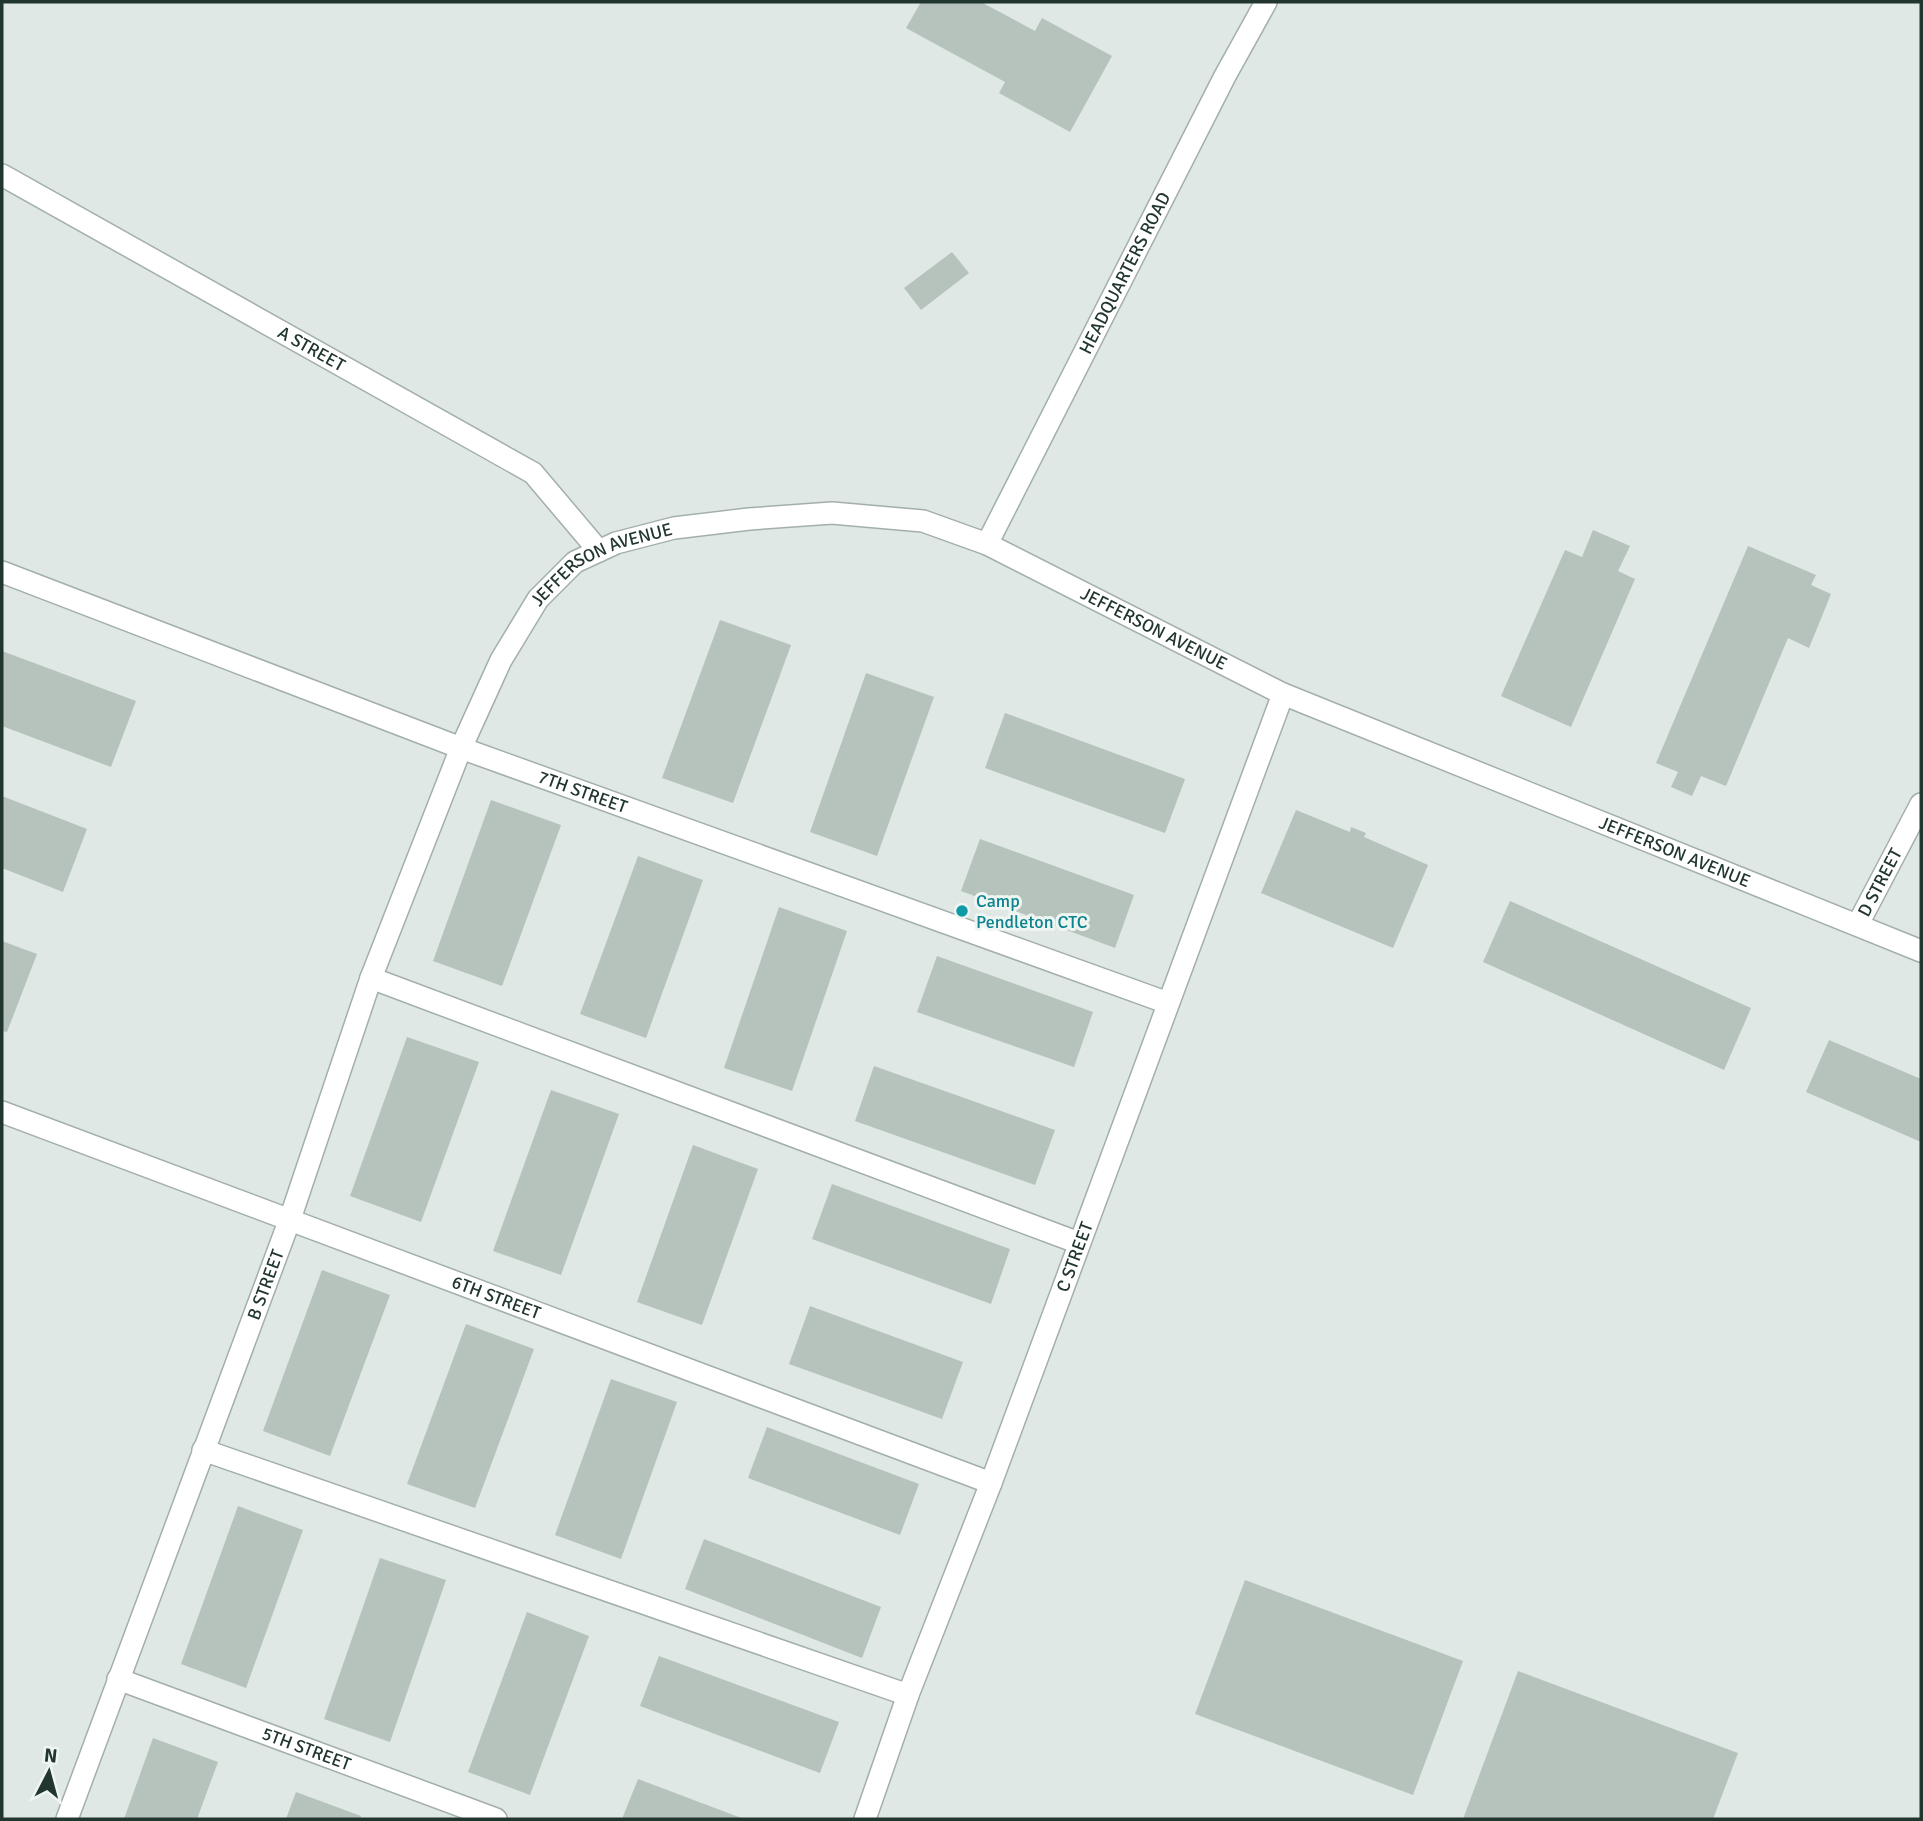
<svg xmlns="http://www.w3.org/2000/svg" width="1923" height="1821" viewBox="0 0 1923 1821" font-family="Signika,sans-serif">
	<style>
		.building { fill: #b5c3bc }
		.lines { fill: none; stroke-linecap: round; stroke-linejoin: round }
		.lane-casing { stroke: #a3afaa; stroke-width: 24 }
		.street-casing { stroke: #a3afaa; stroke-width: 24 }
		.lane { stroke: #fff; stroke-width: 21 }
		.street { stroke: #fff; stroke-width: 21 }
		.culture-dot { fill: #0f9aa8; stroke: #eff6f2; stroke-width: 2.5 }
		.labels { text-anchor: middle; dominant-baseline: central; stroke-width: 6; stroke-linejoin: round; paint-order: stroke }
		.street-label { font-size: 18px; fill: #223630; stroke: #eff6f2 }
		.culture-label { font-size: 18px; fill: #0d838f; stroke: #eff6f2; text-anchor: start }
	</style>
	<rect width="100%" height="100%" fill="#dfe8e4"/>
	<path class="building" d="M 921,2 L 981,2 L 1035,31 L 1042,18 L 1112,56 L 1070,132 L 999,93 L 1005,82 L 906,28 Z
		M 952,252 L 969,273 L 921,310 L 904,288 Z
		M 1593,530 L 1630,546 L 1618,571 L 1635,579 L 1571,727 L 1501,696 L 1565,550 L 1582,557 Z
		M 1748,546 L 1816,575 L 1811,585 L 1831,594 L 1809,648 L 1788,638 L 1726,786 L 1701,776 L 1692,796 L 1671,787 L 1678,772 L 1656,763 Z
		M 720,620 L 791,645 L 733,803 L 662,778 Z
		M 2,651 L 136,701 L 111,767 L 2,726 Z
		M 866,673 L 934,697 L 877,856 L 810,832 Z
		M 1005,713 L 1185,779 L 1165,833 L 985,768 Z
		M 2,796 L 87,829 L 63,892 L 2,868 Z
		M 491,800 L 561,825 L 502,986 L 433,961 Z
		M 1296,810 L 1350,832 L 1351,827 L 1366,833 L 1364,837 L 1428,865 L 1393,948 L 1261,893 Z
		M 980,839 L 1134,895 L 1115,948 L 961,891 Z
		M 638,856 L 703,880 L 646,1038 L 580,1014 Z
		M 1510,901 L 1751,1008 L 1724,1070 L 1483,962 Z
		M 779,907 L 847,931 L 792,1091 L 724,1068 Z
		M 2,941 L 37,954 L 7,1032 L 2,1031 Z
		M 937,956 L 1093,1012 L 1074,1067 L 917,1012 Z
		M 407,1037 L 479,1062 L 421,1222 L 350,1196 Z
		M 1829,1040 L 1921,1079 L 1921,1142 L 1806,1092 Z
		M 874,1066 L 1055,1130 L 1035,1185 L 855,1121 Z
		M 551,1090 L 619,1114 L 561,1275 L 493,1251 Z
		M 693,1145 L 758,1169 L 702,1325 L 637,1302 Z
		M 832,1184 L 1010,1249 L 991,1304 L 812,1239 Z
		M 322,1270 L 390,1295 L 330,1456 L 263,1431 Z
		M 810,1306 L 963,1362 L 942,1419 L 789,1364 Z
		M 466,1324 L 534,1349 L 475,1508 L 407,1484 Z
		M 611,1379 L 677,1402 L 621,1559 L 555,1535 Z
		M 767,1427 L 919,1484 L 900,1535 L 748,1478 Z
		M 238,1506 L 303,1530 L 246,1688 L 181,1664 Z
		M 704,1539 L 881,1607 L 862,1658 L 685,1589 Z
		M 380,1558 L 446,1580 L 390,1742 L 324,1719 Z
		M 1245,1580 L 1463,1661 L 1413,1795 L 1195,1714 Z
		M 527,1612 L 589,1636 L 530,1795 L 468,1772 Z
		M 659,1656 L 839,1722 L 820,1773 L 640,1706 Z
		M 1518,1671 L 1738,1753 L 1713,1819 L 1463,1819 Z
		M 153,1738 L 218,1762 L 197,1819 L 124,1819 Z
		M 638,1779 L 744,1819 L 622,1819 Z
		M 296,1792 L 361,1816 L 360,1819 L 286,1819 Z"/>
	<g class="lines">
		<defs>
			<path id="lane" d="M 371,978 L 1079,1243
				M 203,1450 L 908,1695"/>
			<g id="street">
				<path id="s1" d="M 2,175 L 533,473 L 599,551"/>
				<path id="s2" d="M 987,544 L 1225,76 L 1266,2"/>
				<path id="s3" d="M 2,572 L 461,748 L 1168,1003"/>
				<path id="s4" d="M 1858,924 L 1921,804"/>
				<path id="s5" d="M 2,1112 L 991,1483"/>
				<path id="s6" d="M 118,1679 L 496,1819"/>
				<path id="s7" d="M 67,1819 L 290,1219 L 371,978 L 461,748 L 501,660 L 538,599 L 575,562 L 616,543 L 674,528 L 749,519 L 832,513 L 923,521 L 987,544 L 1283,694 L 1921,951"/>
				<path id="s8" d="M 865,1819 L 908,1695 L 991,1483 L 1283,694"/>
			</g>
		</defs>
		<use href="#lane" class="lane-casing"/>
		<use href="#street" class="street-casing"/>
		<use href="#lane" class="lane"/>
		<use href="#street" class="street"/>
	</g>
	<circle class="culture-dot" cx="962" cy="911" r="7"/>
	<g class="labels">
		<g class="street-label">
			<text stroke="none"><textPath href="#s2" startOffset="304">HEADQUARTERS ROAD</textPath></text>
			<text stroke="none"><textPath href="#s1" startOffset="355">A STREET</textPath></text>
			<text stroke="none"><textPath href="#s7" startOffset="1384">JEFFERSON AVENUE</textPath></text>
			<text stroke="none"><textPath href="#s7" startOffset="1972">JEFFERSON AVENUE</textPath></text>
			<text stroke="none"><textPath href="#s3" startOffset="621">7TH STREET</textPath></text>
			<text stroke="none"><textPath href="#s7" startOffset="2539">JEFFERSON AVENUE</textPath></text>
			<text stroke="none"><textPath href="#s4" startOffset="47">D STREET</textPath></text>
			<text stroke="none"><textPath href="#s8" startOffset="600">C STREET</textPath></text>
			<text stroke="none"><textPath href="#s7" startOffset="570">B STREET</textPath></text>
			<text stroke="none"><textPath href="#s5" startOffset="528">6TH STREET</textPath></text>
			<text stroke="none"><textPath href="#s6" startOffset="201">5TH STREET</textPath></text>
		</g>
		<g class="culture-label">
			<text x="976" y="901">Camp<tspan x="976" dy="21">Pendleton CTC</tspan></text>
		</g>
	</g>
	<rect width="1923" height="1821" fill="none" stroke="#223630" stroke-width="7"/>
	<g transform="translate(49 1772) rotate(6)" stroke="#eff6f2" stroke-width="5" paint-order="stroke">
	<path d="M0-5L12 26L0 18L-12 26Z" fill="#223630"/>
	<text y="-10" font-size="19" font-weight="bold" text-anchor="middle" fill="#223630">N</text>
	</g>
</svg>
